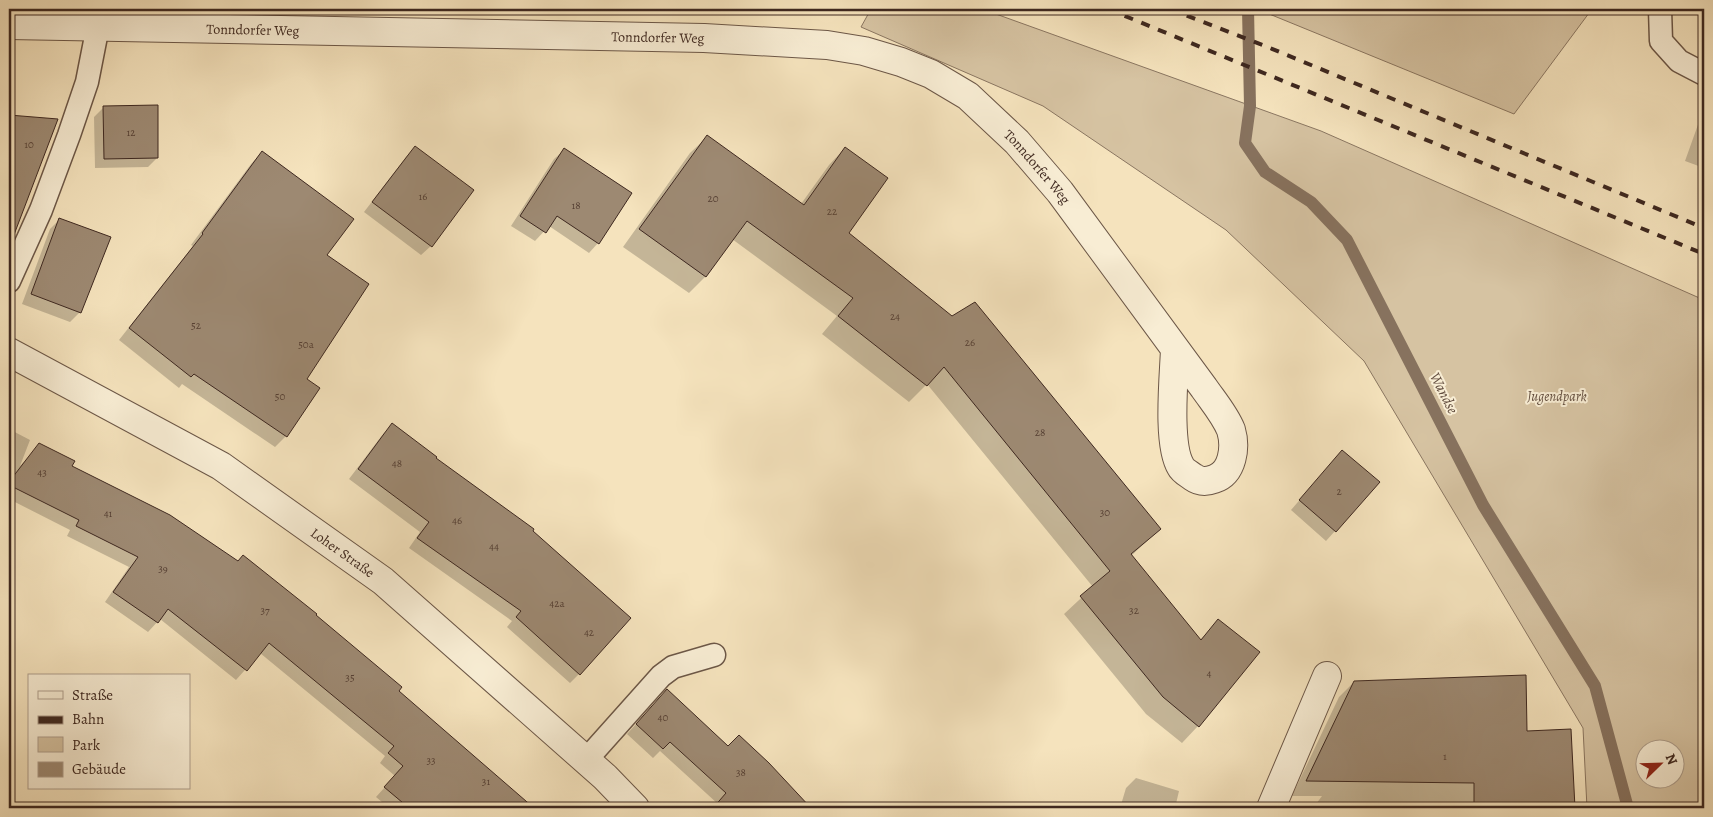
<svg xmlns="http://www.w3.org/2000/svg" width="1713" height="817" viewBox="0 0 1713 817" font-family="Alegreya,serif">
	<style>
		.green { fill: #d6c3a2; stroke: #8a7661; fill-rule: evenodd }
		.shadow { fill: #0003 }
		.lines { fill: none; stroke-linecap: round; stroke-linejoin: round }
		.stream { stroke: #87725e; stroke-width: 12 }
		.building { fill: #9d8972; stroke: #3e2820 }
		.lane-casing { stroke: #6c5747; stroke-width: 25 }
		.street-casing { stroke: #6c5747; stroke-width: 30 }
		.lane { stroke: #f8edd4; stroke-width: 22 }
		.street { stroke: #f8edd4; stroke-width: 28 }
		.rail { stroke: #3e2820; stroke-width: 4; stroke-dasharray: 9 9; stroke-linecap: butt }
		.labels { text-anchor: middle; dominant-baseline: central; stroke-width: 4; stroke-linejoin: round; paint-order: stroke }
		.number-label { font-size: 11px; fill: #564034 }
		.street-label { font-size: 14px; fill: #3e2820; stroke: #f8edd4 }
		.park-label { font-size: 14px; font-style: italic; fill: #644f40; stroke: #f8edd4 }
		.water-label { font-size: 15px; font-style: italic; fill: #624d3f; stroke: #f8edd4 }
	</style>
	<rect width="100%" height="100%" fill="#f5e3bd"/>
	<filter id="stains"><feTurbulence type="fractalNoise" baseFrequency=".004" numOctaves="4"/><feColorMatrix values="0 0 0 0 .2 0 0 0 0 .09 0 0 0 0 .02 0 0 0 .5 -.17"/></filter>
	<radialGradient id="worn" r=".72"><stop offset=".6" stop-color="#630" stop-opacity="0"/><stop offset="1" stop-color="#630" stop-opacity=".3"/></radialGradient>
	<path class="green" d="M 871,9 L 982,9 L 1321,131 L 1704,300 L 1704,808 L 1587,808 L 1583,728 L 1364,361 L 1226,230 L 1043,106 L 861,27 ZM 1646,750 L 1676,750 L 1676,780 L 1646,780 Z
		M 1257,9 L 1592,9 L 1514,114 Z"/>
	<path class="shadow" d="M 104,107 L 157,158 L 148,167 L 95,168 L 94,117 Z
		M 1704,115 L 1704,168 L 1685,161 L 1700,119 Z
		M 9,117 L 57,120 L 16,226 L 9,233 Z
		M 707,137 L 801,204 L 829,165 L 845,148 L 847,234 L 1160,529 L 1131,556 L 1200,640 L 1219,620 L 1198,726 L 1182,743 L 1146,714 L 1064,614 L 1093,587 L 927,384 L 909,402 L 822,334 L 837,316 L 732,239 L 705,277 L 689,293 L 623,247 L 690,153 Z
		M 415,147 L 431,246 L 421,255 L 364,212 L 406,157 Z
		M 564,150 L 598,243 L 589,253 L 549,226 L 535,241 L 511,226 L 554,159 Z
		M 262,152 L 325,256 L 305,379 L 286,436 L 275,447 L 182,384 L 179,388 L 119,340 L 193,246 L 191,245 L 251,164 Z
		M 60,219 L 80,312 L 70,322 L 22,304 L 50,229 Z
		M 392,425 L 434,458 L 532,531 L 579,674 L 570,683 L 507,627 L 512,621 L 409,548 L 420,532 L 349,479 L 383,434 Z
		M 9,429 L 30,440 L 20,466 L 40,444 L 397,691 L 532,808 L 389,808 L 376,797 L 395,776 L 380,763 L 385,756 L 260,653 L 236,680 L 160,619 L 148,632 L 105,602 L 129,567 L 67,536 L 70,530 L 9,499 Z
		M 1342,451 L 1335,531 L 1326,541 L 1291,510 Z
		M 1354,682 L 1526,733 L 1570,730 L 1573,808 L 1313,808 L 1322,796 L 1292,796 L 1339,697 Z
		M 658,700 L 728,747 L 768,763 L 809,808 L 714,808 L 718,804 L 660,751 L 653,758 L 627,734 Z
		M 1136,778 L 1179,791 L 1175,808 L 1120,808 L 1126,788 Z"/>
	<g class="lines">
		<path class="stream" d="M 1248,9 L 1250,106 L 1245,143 L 1265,172 L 1311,202 L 1347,240 L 1483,505 L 1595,686 L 1628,808"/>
	</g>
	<path class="building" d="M 158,105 L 158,158 L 104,159 L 103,106 Z
		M 9,115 L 58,119 L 12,240 L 9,240 Z
		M 707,135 L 804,205 L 845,147 L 888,178 L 849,233 L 952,316 L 975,302 L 1161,529 L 1131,554 L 1201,640 L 1218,619 L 1260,652 L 1199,727 L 1163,697 L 1080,596 L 1110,571 L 944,367 L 927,386 L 838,316 L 853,298 L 747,221 L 706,277 L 639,229 Z
		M 415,146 L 474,190 L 432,247 L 372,202 Z
		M 564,148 L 632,193 L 599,244 L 557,216 L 546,233 L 520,216 Z
		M 262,151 L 354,219 L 327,255 L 369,284 L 307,379 L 320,388 L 287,437 L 194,374 L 191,377 L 129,328 L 203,234 L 202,233 Z
		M 59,218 L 111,237 L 81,313 L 31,294 Z
		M 392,423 L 437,457 L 436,458 L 534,529 L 533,531 L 631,618 L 580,675 L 516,617 L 521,611 L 417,538 L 429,522 L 358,469 Z
		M 39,443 L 75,461 L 72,466 L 170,515 L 238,561 L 243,555 L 317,614 L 316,615 L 402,687 L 399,691 L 534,808 L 409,808 L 384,787 L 403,766 L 388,753 L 394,746 L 269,643 L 247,671 L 168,609 L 158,623 L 113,592 L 138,557 L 76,526 L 79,520 L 9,485 L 9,482 Z
		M 1342,450 L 1380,482 L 1336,532 L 1299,500 Z
		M 1526,675 L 1527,731 L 1571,729 L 1575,808 L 1474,808 L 1474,783 L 1306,781 L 1354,681 Z
		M 667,689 L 728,746 L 739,735 L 769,763 L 811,808 L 713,808 L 726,793 L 670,742 L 663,749 L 636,724 Z"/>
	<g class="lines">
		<defs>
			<path id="lane" d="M 1660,9 L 1661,41 L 1679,61 L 1704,74
				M 9,281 L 41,210 L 69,135 L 87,82 L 98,26
				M 586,760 L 661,676 L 673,667 L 714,655"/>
			<g id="street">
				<path id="s1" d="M 9,25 L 704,38 L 827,45 L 864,51 L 901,62 L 931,74 L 968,96 L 1017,142 L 1060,192 L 1204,388 C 1213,401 1225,415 1231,430 C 1236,447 1233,473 1214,479 C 1206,482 1200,482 1193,477 C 1189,474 1183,471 1181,467 C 1167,445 1174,376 1175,349"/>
				<path id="s2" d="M 9,352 L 221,466 L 383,581 L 605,777 L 635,808"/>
				<path d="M 1271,808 L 1327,676"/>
			</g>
		</defs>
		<use href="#lane" class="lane-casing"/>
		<use href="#street" class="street-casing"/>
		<use href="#lane" class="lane"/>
		<use href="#street" class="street"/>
		<path class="rail" d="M 1108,9 L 1704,254
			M 1170,9 L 1270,48 L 1704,228"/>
	</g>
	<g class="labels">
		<g class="number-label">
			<text x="131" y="132">12</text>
			<text x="29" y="144">10</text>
			<text x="423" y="196">16</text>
			<text x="713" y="198">20</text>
			<text x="576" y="205">18</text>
			<text x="832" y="211">22</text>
			<text x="895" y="316">24</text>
			<text x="196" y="325">52</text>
			<text x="970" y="342">26</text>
			<text x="306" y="344">50a</text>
			<text x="280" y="396">50</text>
			<text x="1040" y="432">28</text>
			<text x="397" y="463">48</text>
			<text x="42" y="472">43</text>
			<text x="1339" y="491">2</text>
			<text x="1105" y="512">30</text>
			<text x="108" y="513">41</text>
			<text x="457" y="520">46</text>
			<text x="494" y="546">44</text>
			<text x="163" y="568">39</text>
			<text x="557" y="603">42a</text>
			<text x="265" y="610">37</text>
			<text x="1134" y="610">32</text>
			<text x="589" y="632">42</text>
			<text x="1209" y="673">4</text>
			<text x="350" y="677">35</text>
			<text x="663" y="717">40</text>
			<text x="1445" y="756">1</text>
			<text x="431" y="760">33</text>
			<text x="741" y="772">38</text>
			<text x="486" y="781">31</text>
		</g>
		<g class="street-label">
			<text stroke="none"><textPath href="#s1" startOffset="244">Tonndorfer Weg</textPath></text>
			<text stroke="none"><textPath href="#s1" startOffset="649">Tonndorfer Weg</textPath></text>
			<text stroke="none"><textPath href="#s1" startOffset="1069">Tonndorfer Weg</textPath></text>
			<text stroke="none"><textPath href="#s2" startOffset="390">Loher Straße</textPath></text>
		</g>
		<g class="park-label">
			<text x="1557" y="396">Jugendpark</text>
		</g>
		<g class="water-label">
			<text transform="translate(1444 393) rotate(63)">Wandse</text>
		</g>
	</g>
	<rect width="1713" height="817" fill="none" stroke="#f5e3bd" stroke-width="30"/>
	<rect x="10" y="10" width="1693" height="797" fill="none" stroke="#3e2820" stroke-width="2.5"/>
	<rect x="15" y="15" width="1683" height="787" fill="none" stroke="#3e2820"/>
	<rect x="28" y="674" width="162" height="115" fill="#f8edd4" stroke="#ae9e8c"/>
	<rect x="38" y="691" width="25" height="8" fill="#f8edd4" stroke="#ae9e8c"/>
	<text x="72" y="700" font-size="15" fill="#3e2820">Straße</text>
	<rect x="38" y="716" width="25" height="8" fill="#3e2820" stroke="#ae9e8c"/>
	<text x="72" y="724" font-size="15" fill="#3e2820">Bahn</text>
	<rect x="38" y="737" width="25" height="15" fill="#d6c3a2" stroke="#ae9e8c"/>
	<text x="72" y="750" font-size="15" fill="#3e2820">Park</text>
	<rect x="38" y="762" width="25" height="15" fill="#9d8972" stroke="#ae9e8c"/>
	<text x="72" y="774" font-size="15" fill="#3e2820">Gebäude</text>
	<g transform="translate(1660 764) rotate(67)"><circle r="24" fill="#f8edd4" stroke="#ae9e8c"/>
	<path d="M0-4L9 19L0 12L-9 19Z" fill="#8f2418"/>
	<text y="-8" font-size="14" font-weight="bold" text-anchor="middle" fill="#3e2820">N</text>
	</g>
	<rect width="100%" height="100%" filter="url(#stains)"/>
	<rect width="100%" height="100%" fill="url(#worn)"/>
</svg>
